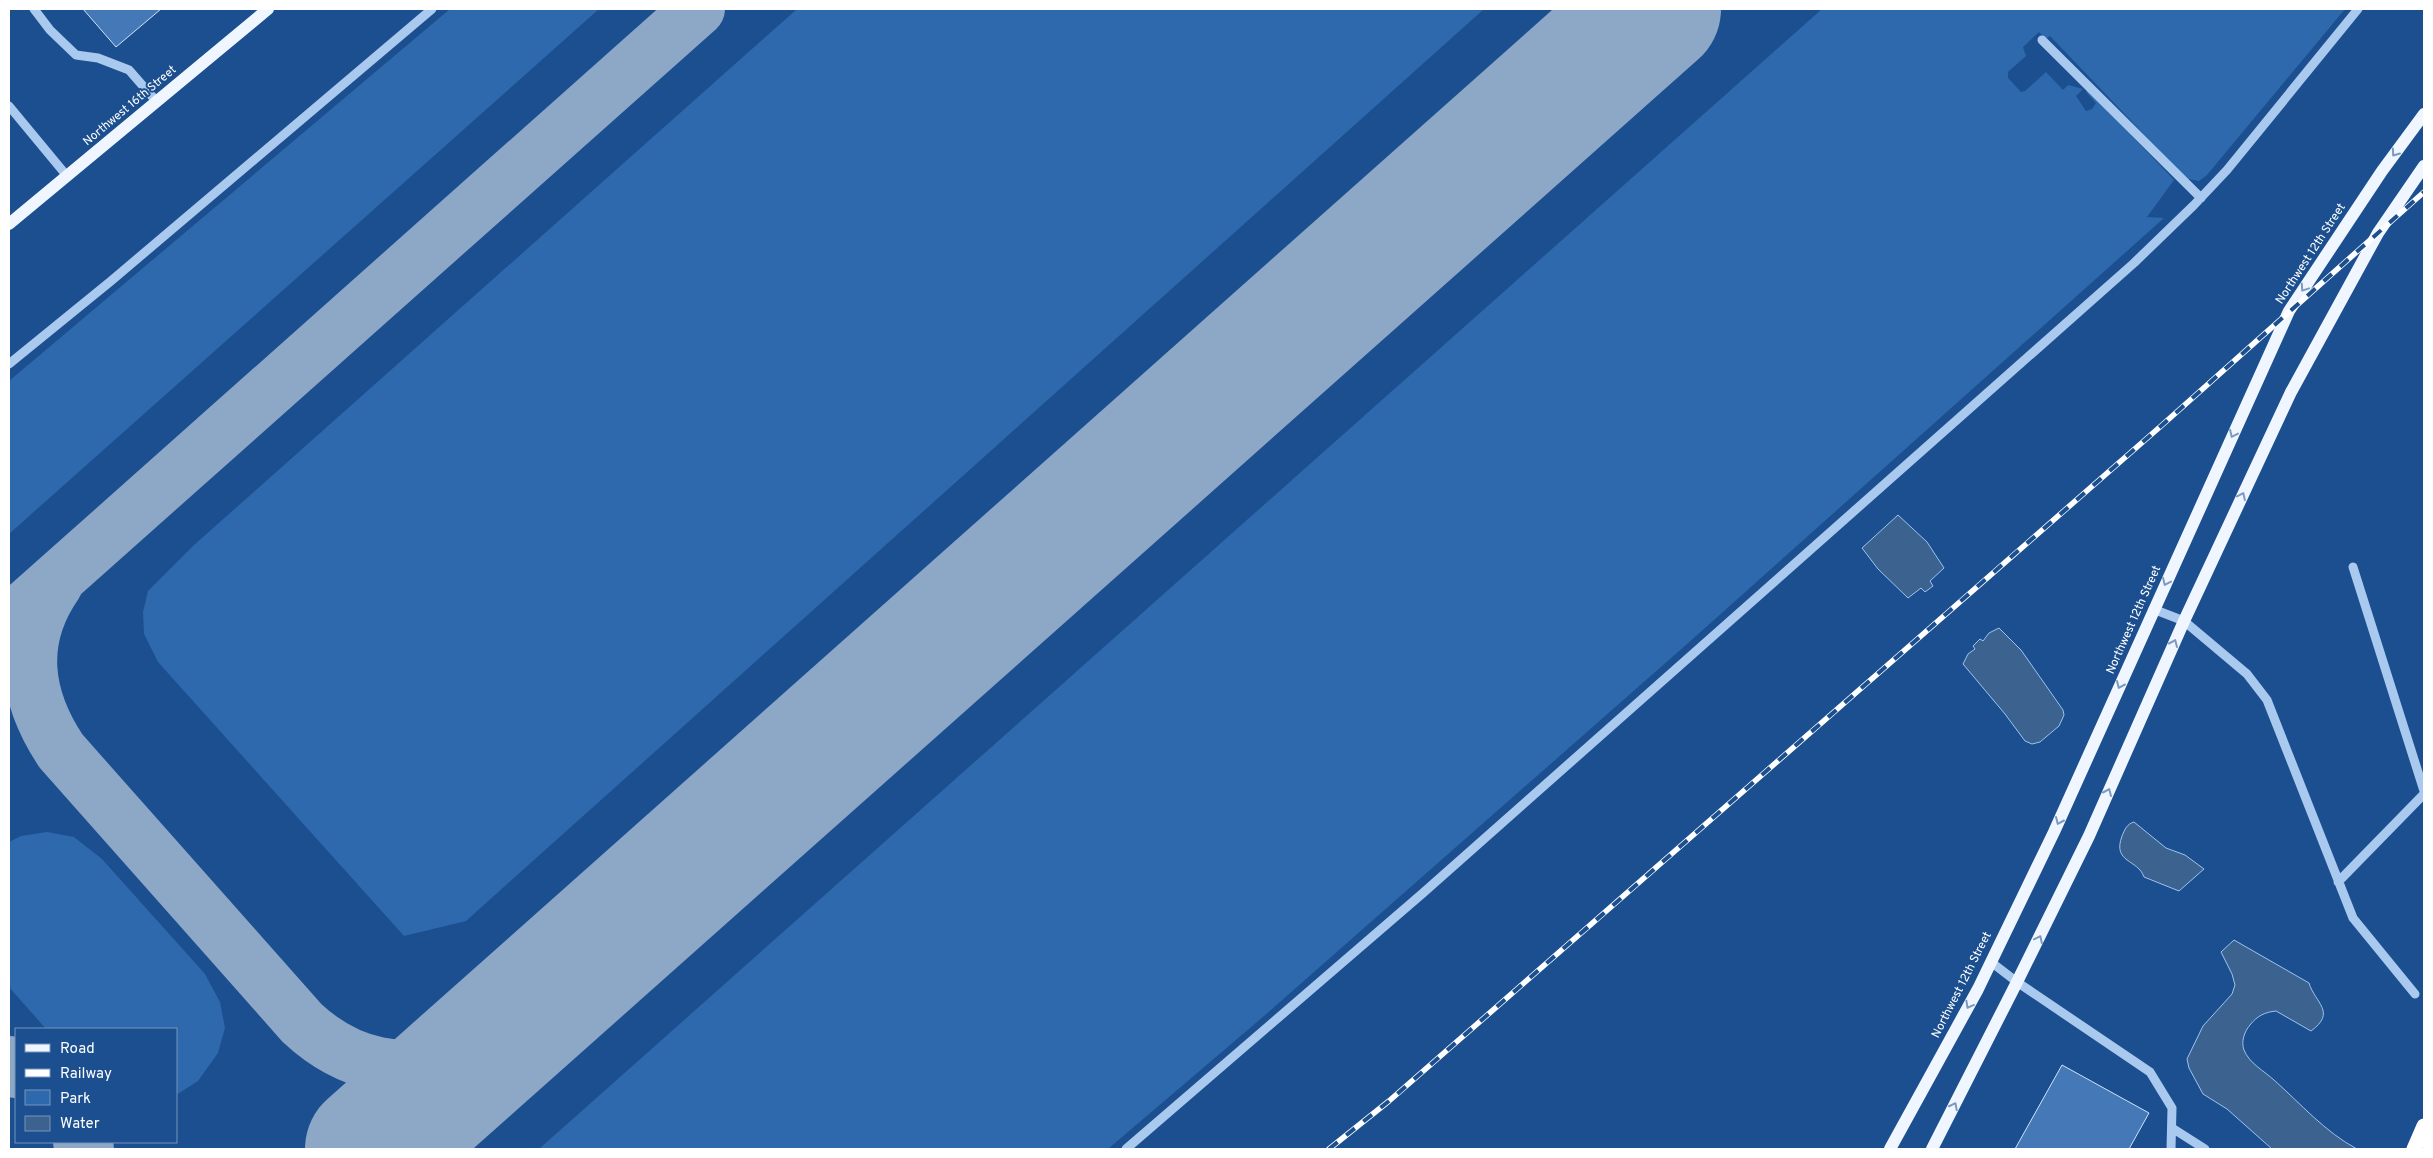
<svg xmlns="http://www.w3.org/2000/svg" width="2433" height="1158" viewBox="0 0 2433 1158" font-family="Overpass,sans-serif">
	<style>
		.green { fill: #2e69ad }
		.water { fill: #3c6290; stroke: #9cc4f0 }
		.lines { fill: none; stroke-linecap: round; stroke-linejoin: round }
		.taxiway { stroke: #8da7c7; stroke-width: 54 }
		.runway { stroke: #8da7c7; stroke-width: 134 }
		.building { fill: #4478b7; stroke: #cfe3fa }
		.minor { stroke: #a9c9ee; stroke-width: 9 }
		.major { stroke: #f0f6ff; stroke-width: 12 }
		.highway { stroke: #fff; stroke-width: 15 }
		.rail-casing { stroke: #fff; stroke-width: 5.5 }
		.rail { stroke: #1b4f8f; stroke-width: 4; stroke-dasharray: 11; stroke-linecap: butt }
		.oneway { stroke: #7b9ac1 }
		.labels { text-anchor: middle; dominant-baseline: central; stroke-width: 4; stroke-linejoin: round; paint-order: stroke }
		.street-label { font-size: 12px; fill: #fff; stroke: #1b4f8f }
	</style>
	<rect width="100%" height="100%" fill="#1b4f8f"/>
	<path class="green" d="M 450,9 L 599,9 L 9,534 L 9,381 Z
		M 797,9 L 1484,9 L 466,921 L 404,936 L 158,662 L 144,634 L 143,612 L 148,591 L 194,545 Z
		M 1822,9 L 2345,9 L 2207,175 L 2199,181 L 2188,179 L 2182,174 L 2050,36 L 2046,39 L 2039,32 L 2023,47 L 2026,56 L 2008,72 L 2008,78 L 2021,92 L 2025,91 L 2046,72 L 2063,90 L 2068,85 L 2083,89 L 2076,96 L 2086,111 L 2092,109 L 2096,103 L 2086,92 L 2088,90 L 2174,180 L 2147,217 L 2164,218 L 1687,644 L 1264,1016 L 1108,1149 L 539,1149 Z
		M 47,832 L 74,837 L 102,859 L 205,974 L 220,1002 L 225,1028 L 218,1053 L 198,1081 L 176,1095 L 176,1029 L 46,1029 L 9,987 L 9,842 L 21,836 Z"/>
	<path class="water" d="M 1898,515 L 1927,542 L 1944,568 L 1930,581 L 1933,586 L 1925,592 L 1921,588 L 1908,598 L 1878,569 L 1862,548 Z
		M 1999,628 L 2021,650 L 2063,710 L 2064,715 L 2059,726 L 2040,742 L 2032,744 L 2025,741 L 2005,714 L 1963,664 L 1968,654 L 1975,649 L 1973,646 L 1980,639 L 1983,641 L 1989,633 Z
		M 2134,822 L 2166,848 L 2185,855 L 2204,869 L 2179,891 L 2144,877 C 2138,859 2112,863 2122,836 C 2125,829 2127,824 2134,822 Z
		M 2234,940 L 2309,983 C 2315,1003 2337,1012 2311,1031 L 2276,1011 C 2265,1012 2257,1016 2250,1025 C 2244,1032 2241,1042 2244,1050 C 2249,1063 2264,1071 2274,1080 C 2301,1104 2325,1132 2357,1149 L 2272,1149 L 2227,1109 L 2203,1094 L 2189,1068 L 2187,1059 L 2203,1026 L 2232,994 L 2235,985 L 2232,974 L 2221,952 Z"/>
	<g class="lines">
		<path class="taxiway" d="M 56,584 C 17,640 25,697 61,751 L 302,1023 C 347,1065 406,1080 464,1054 C 486,1044 506,1026 525,1013
			M 9,622 L 698,9
			M 9,1063 L 16,1071
			M 80,1142 L 87,1149"/>
		<path class="runway" d="M 372,1149 L 1654,9"/>
	</g>
	<path class="building" d="M 83,9 L 161,9 L 116,47 Z
		M 2062,1065 L 2149,1113 L 2129,1149 L 2015,1149 Z"/>
	<g class="lines">
		<path class="minor" d="M 34,9 L 50,30 L 76,55 L 98,58 L 129,70 L 157,102
			M 2042,40 L 2201,198
			M 9,106 L 67,176
			M 9,364 L 111,281 L 432,9
			M 2353,567 L 2424,791
			M 2153,609 L 2184,621 L 2247,674 L 2267,700 L 2353,918 L 2415,994
			M 2338,882 L 2424,794
			M 1991,962 L 2017,982 L 2150,1072 L 2172,1108 L 2171,1149
			M 2172,1128 L 2205,1149
			M 1126,1149 L 1423,893 L 2134,263 L 2194,205 L 2227,170 L 2358,9"/>
		<path class="major" d="M 9,224 L 268,9
			M 1890,1149 L 1978,989 L 2054,832 L 2289,311 L 2382,171 L 2424,114
			M 1932,1149 L 2017,982 L 2089,836 L 2184,621 L 2291,392 L 2378,233 L 2424,166"/>
		<path class="highway" d="M 2414,1149 L 2424,1126"/>
		<defs>
			<path id="rail" d="M 1329,1149 L 1389,1101 L 2161,426 L 2424,192"/>
		</defs>
		<use href="#rail" class="rail-casing"/>
		<use href="#rail" class="rail"/>
	</g>
	<defs><path id="oneway-chevron" d="M-2-3.5L2.5 0L-2 3.5" fill="none" stroke-width="1.6" stroke-linecap="round" stroke-linejoin="round" transform="scale(1.25)"/></defs>
	<g class="oneway">
		<use href="#oneway-chevron" transform="translate(2395 153) rotate(126)"/>
		<use href="#oneway-chevron" transform="translate(2304 288) rotate(124)"/>
		<use href="#oneway-chevron" transform="translate(2233 434) rotate(115)"/>
		<use href="#oneway-chevron" transform="translate(2242 496) rotate(-65)"/>
		<use href="#oneway-chevron" transform="translate(2166 582) rotate(115)"/>
		<use href="#oneway-chevron" transform="translate(2174 643) rotate(-66)"/>
		<use href="#oneway-chevron" transform="translate(2120 685) rotate(114)"/>
		<use href="#oneway-chevron" transform="translate(2108 792) rotate(-66)"/>
		<use href="#oneway-chevron" transform="translate(2059 821) rotate(114)"/>
		<use href="#oneway-chevron" transform="translate(2039 939) rotate(-64)"/>
		<use href="#oneway-chevron" transform="translate(1969 1005) rotate(119)"/>
		<use href="#oneway-chevron" transform="translate(1954 1106) rotate(-63)"/>
	</g>
	<g class="labels">
		<g class="street-label">
			<text transform="translate(130 106) rotate(-40)">Northwest 16th Street</text>
			<text transform="translate(2311 254) rotate(-57)">Northwest 12th Street</text>
			<text transform="translate(2134 620) rotate(-66)">Northwest 12th Street</text>
			<text transform="translate(1962 985) rotate(-63)">Northwest 12th Street</text>
		</g>
	</g>
	<rect width="2433" height="1158" fill="none" stroke="#ffffff" stroke-width="20"/>
	<rect x="15" y="1028" width="162" height="115" fill="#1b4f8f" stroke="#7695bc"/>
	<rect x="25" y="1044" width="25" height="8" fill="#f0f6ff" stroke="#7695bc"/>
	<text x="60" y="1053" font-size="15" fill="#ffffff">Road</text>
	<rect x="25" y="1069" width="25" height="8" fill="#ffffff" stroke="#7695bc"/>
	<text x="60" y="1078" font-size="15" fill="#ffffff">Railway</text>
	<rect x="25" y="1090" width="25" height="15" fill="#2e69ad" stroke="#7695bc"/>
	<text x="60" y="1103" font-size="15" fill="#ffffff">Park</text>
	<rect x="25" y="1116" width="25" height="15" fill="#3c6290" stroke="#7695bc"/>
	<text x="60" y="1128" font-size="15" fill="#ffffff">Water</text>
</svg>
